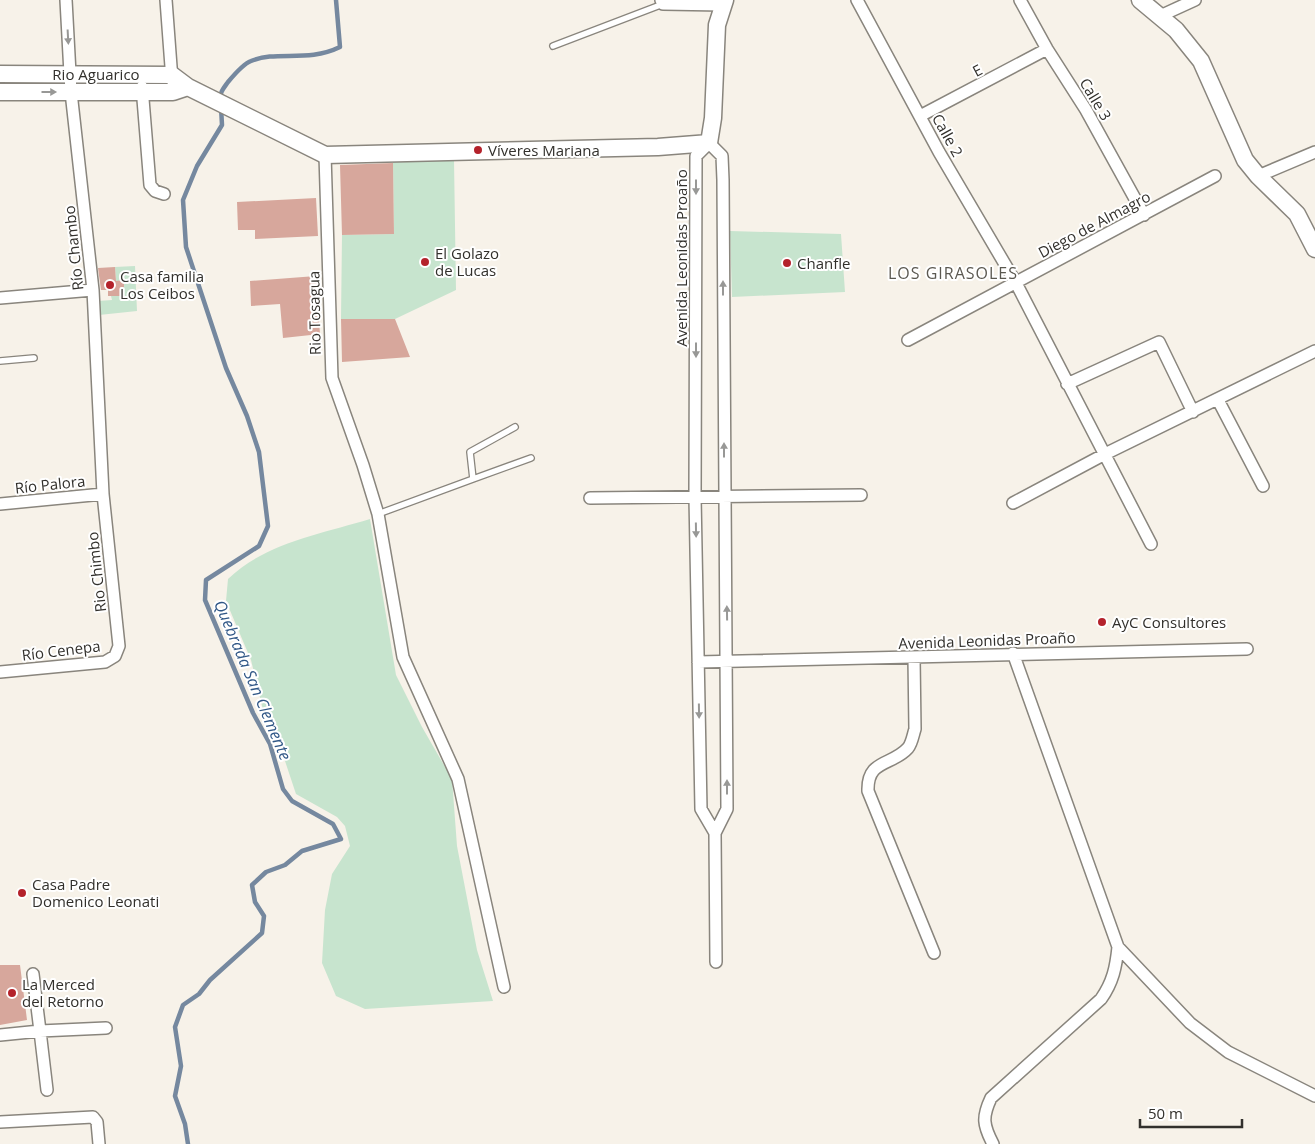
<svg xmlns="http://www.w3.org/2000/svg" width="1315" height="1144" viewBox="0 0 1315 1144" font-family="'Open Sans',sans-serif">
	<style>
		.green { fill: #c7e4ce }
		.lines { fill: none; stroke-linecap: round; stroke-linejoin: round }
		.stream { stroke: #75889f; stroke-width: 4.5 }
		.building { fill: #d7a79c }
		.lane-casing { stroke: #89857d; stroke-width: 8 }
		.street-casing { stroke: #89857d; stroke-width: 14 }
		.secondary-casing { stroke: #89857d; stroke-width: 19 }
		.lane { stroke: #fff; stroke-width: 5.5 }
		.street { stroke: #fff; stroke-width: 11 }
		.secondary { stroke: #fff; stroke-width: 16 }
		.oneway { fill: #989896 }
		.poi-dot { fill: #b4222b; stroke: #fff; stroke-width: 2 }
		.labels { text-anchor: middle; dominant-baseline: central; stroke-width: 4; stroke-linejoin: round; paint-order: stroke }
		.street-label { font-size: 15px; fill: #32302c; stroke: #fff }
		.poi-label { font-size: 15px; fill: #32302c; stroke: #fff; text-anchor: start }
		.neighbourhood-label { font-size: 16px; letter-spacing: 1px; fill: #5b5850; stroke: #fff }
		.water-label { font-size: 16px; font-style: italic; fill: #305786; stroke: #fff }
	</style>
	<rect width="100%" height="100%" fill="#f7f2e9"/>
	<path class="green" d="M 454,160 L 456,290 L 395,319 L 341,319 L 342,235 L 394,234 L 393,162 Z
		M 730,231 L 841,234 L 845,292 L 732,297 Z
		M 135,266 L 137,311 L 99,315 L 98,301 L 112,300 L 111,296 L 124,295 L 124,281 L 116,281 L 115,267 Z
		M 370,519 L 396,675 L 422,727 L 452,779 L 457,846 L 477,950 L 493,1001 L 365,1009 L 336,996 L 322,963 L 325,910 L 332,874 L 350,846 L 345,826 L 337,817 L 296,794 L 281,749 L 265,718 L 251,660 L 226,601 L 228,579 C 265,543 321,534 370,519 Z"/>
	<g class="lines">
		<path class="stream" d="M 220,100 C 220,92 223,89 228,82 C 233,76 243,64 251,61 C 278,50 307,63 340,47 L 336,0
			M 188,1144 L 185,1124 L 175,1096 L 181,1066 L 175,1027 L 183,1005 L 199,994 L 210,980 L 262,933 L 264,916 L 255,902 L 252,885 L 266,872 L 285,865 L 302,851 L 341,839 L 333,824 L 292,801 L 283,789 L 270,744 L 253,713 L 205,600 L 206,580 L 259,546 L 268,526 L 259,452 L 247,416 L 226,368 L 186,247 L 183,200 L 197,166 L 222,125 L 221,107"/>
	</g>
	<path class="building" d="M 393,163 L 394,234 L 342,235 L 340,165 Z
		M 316,198 L 318,236 L 255,239 L 255,230 L 238,230 L 237,202 Z
		M 115,267 L 116,281 L 124,280 L 124,296 L 108,296 L 108,290 L 101,290 L 98,268 Z
		M 316,276 L 320,334 L 283,338 L 280,304 L 251,306 L 250,281 Z
		M 341,319 L 395,319 L 410,357 L 342,362 Z
		M 0,965 L 20,965 L 27,1020 L 0,1025 Z"/>
	<g class="lines">
		<defs>
			<path id="lane" d="M 553,46 L 663,4
				M 0,361 L 34,358
				M 473,479 L 531,458
				M 378,514 L 473,479 L 470,452 L 515,427"/>
			<path id="street" d="M 166,0 L 172,80
				M 661,0 L 663,4 L 722,5
				M 857,0 L 939,152 L 1016,283 L 1151,544
				M 1020,0 L 1047,49 L 1086,110 L 1144,215
				M 1160,16 L 1195,0
				M 142,87 L 150,185 L 155,191 L 164,194
				M 920,116 L 1047,49
				M 325,155 L 332,378 L 363,465 L 378,514 L 403,657 L 458,779 L 504,987
				M 1258,176 L 1315,152
				M 0,298 L 93,290
				M 908,340 L 1215,176
				M 1067,384 L 1159,342 L 1193,412
				M 1218,400 L 1263,486
				M 590,498 L 861,495
				M 1013,503 L 1105,454 L 1315,351
				M 0,504 L 103,494
				M 914,658 L 915,729 C 913,735 912,743 908,748 C 892,766 867,759 868,791 L 934,953
				M 698,662 L 1247,649
				M 0,672 L 105,662 L 115,656 L 119,646 L 103,494 L 93,290 L 71,92 L 66,0
				M 715,833 L 701,809 L 695,497 L 696,156 L 709,143 L 722,156 L 723,180 L 727,809 L 715,833 L 716,962
				M 1118,947 L 1190,1023 L 1228,1052 L 1315,1096
				M 0,1035 L 40,1031 L 33,974
				M 47,1090 L 40,1031 L 106,1028
				M 0,1122 L 93,1117 L 97,1122 L 99,1144
				M 993,1144 C 983,1125 982,1117 991,1098 L 1101,999 C 1113,982 1116,967 1118,947 L 1013,653"/>
			<path id="secondary" d="M 1140,0 L 1176,30 L 1201,61 L 1245,160 L 1258,176 L 1297,214 L 1315,249
				M 0,74 L 172,75 L 188,87 L 325,155 L 658,147 L 709,143 L 713,118 L 717,25 L 725,0
				M 0,92 L 173,92 L 188,87"/>
		</defs>
		<use href="#lane" class="lane-casing"/>
		<use href="#street" class="street-casing"/>
		<use href="#secondary" class="secondary-casing"/>
		<use href="#lane" class="lane"/>
		<use href="#street" class="street"/>
		<use href="#secondary" class="secondary"/>
	</g>
	<defs><path id="oneway-solid" d="M-6-.8H1V-3.2L6.5 0L1 3.2V.8H-6Z" transform="scale(1.25)"/></defs>
	<g class="oneway">
		<use href="#oneway-solid" transform="translate(68 37) rotate(87)"/>
		<use href="#oneway-solid" transform="translate(49 92)"/>
		<use href="#oneway-solid" transform="translate(696 187) rotate(90)"/>
		<use href="#oneway-solid" transform="translate(723 288) rotate(-90)"/>
		<use href="#oneway-solid" transform="translate(696 350) rotate(90)"/>
		<use href="#oneway-solid" transform="translate(724 450) rotate(-90)"/>
		<use href="#oneway-solid" transform="translate(696 530) rotate(89)"/>
		<use href="#oneway-solid" transform="translate(727 613) rotate(-91)"/>
		<use href="#oneway-solid" transform="translate(699 711) rotate(89)"/>
		<use href="#oneway-solid" transform="translate(727 787) rotate(-90)"/>
	</g>
	<g class="poi-dot">
		<circle cx="478" cy="150" r="5"/>
		<circle cx="425" cy="262" r="5"/>
		<circle cx="787" cy="263" r="5"/>
		<circle cx="110" cy="285" r="5"/>
		<circle cx="1102" cy="622" r="5"/>
		<circle cx="22" cy="893" r="5"/>
		<circle cx="12" cy="993" r="5"/>
	</g>
	<g class="labels">
		<g class="street-label">
			<text transform="translate(977 70) rotate(-28)">E</text>
			<text x="96" y="74">Rio Aguarico</text>
			<text transform="translate(1096 99) rotate(59)">Calle 3</text>
			<text transform="translate(948 135) rotate(61)">Calle 2</text>
			<text transform="translate(1094 224) rotate(-28)">Diego de Almagro</text>
			<text transform="translate(73 248) rotate(-96)">Río Chambo</text>
			<text transform="translate(681 258) rotate(-90)">Avenida Leonidas Proaño</text>
			<text transform="translate(314 313) rotate(-91)">Rio Tosagua</text>
			<text transform="translate(50 484) rotate(-6)">Río Palora</text>
			<text transform="translate(96 572) rotate(-96)">Rio Chimbo</text>
			<text transform="translate(987 640) rotate(-2)">Avenida Leonidas Proaño</text>
			<text transform="translate(61 650) rotate(-7)">Río Cenepa</text>
		</g>
		<g class="poi-label">
			<text x="488" y="150">Víveres Mariana</text>
			<text x="435" y="253">El Golazo<tspan x="435" dy="17">de Lucas</tspan></text>
			<text x="797" y="263">Chanfle</text>
			<text x="120" y="276">Casa familia<tspan x="120" dy="17">Los Ceibos</tspan></text>
			<text x="1112" y="622">AyC Consultores</text>
			<text x="32" y="884">Casa Padre<tspan x="32" dy="17">Domenico Leonati</tspan></text>
			<text x="22" y="984">La Merced<tspan x="22" dy="17">del Retorno</tspan></text>
		</g>
		<g class="neighbourhood-label">
			<text x="953" y="273">LOS GIRASOLES</text>
		</g>
		<g class="water-label">
			<text transform="translate(253 680) rotate(67)">Quebrada San Clemente</text>
		</g>
	</g>
	<path d="M1140 1119v8h102v-8" fill="none" stroke="#32302c" stroke-width="2.5"/>
	<text x="1148" y="1119" font-size="15" fill="#32302c" stroke="#ffffff" stroke-width="4" paint-order="stroke">50 m</text>
</svg>
